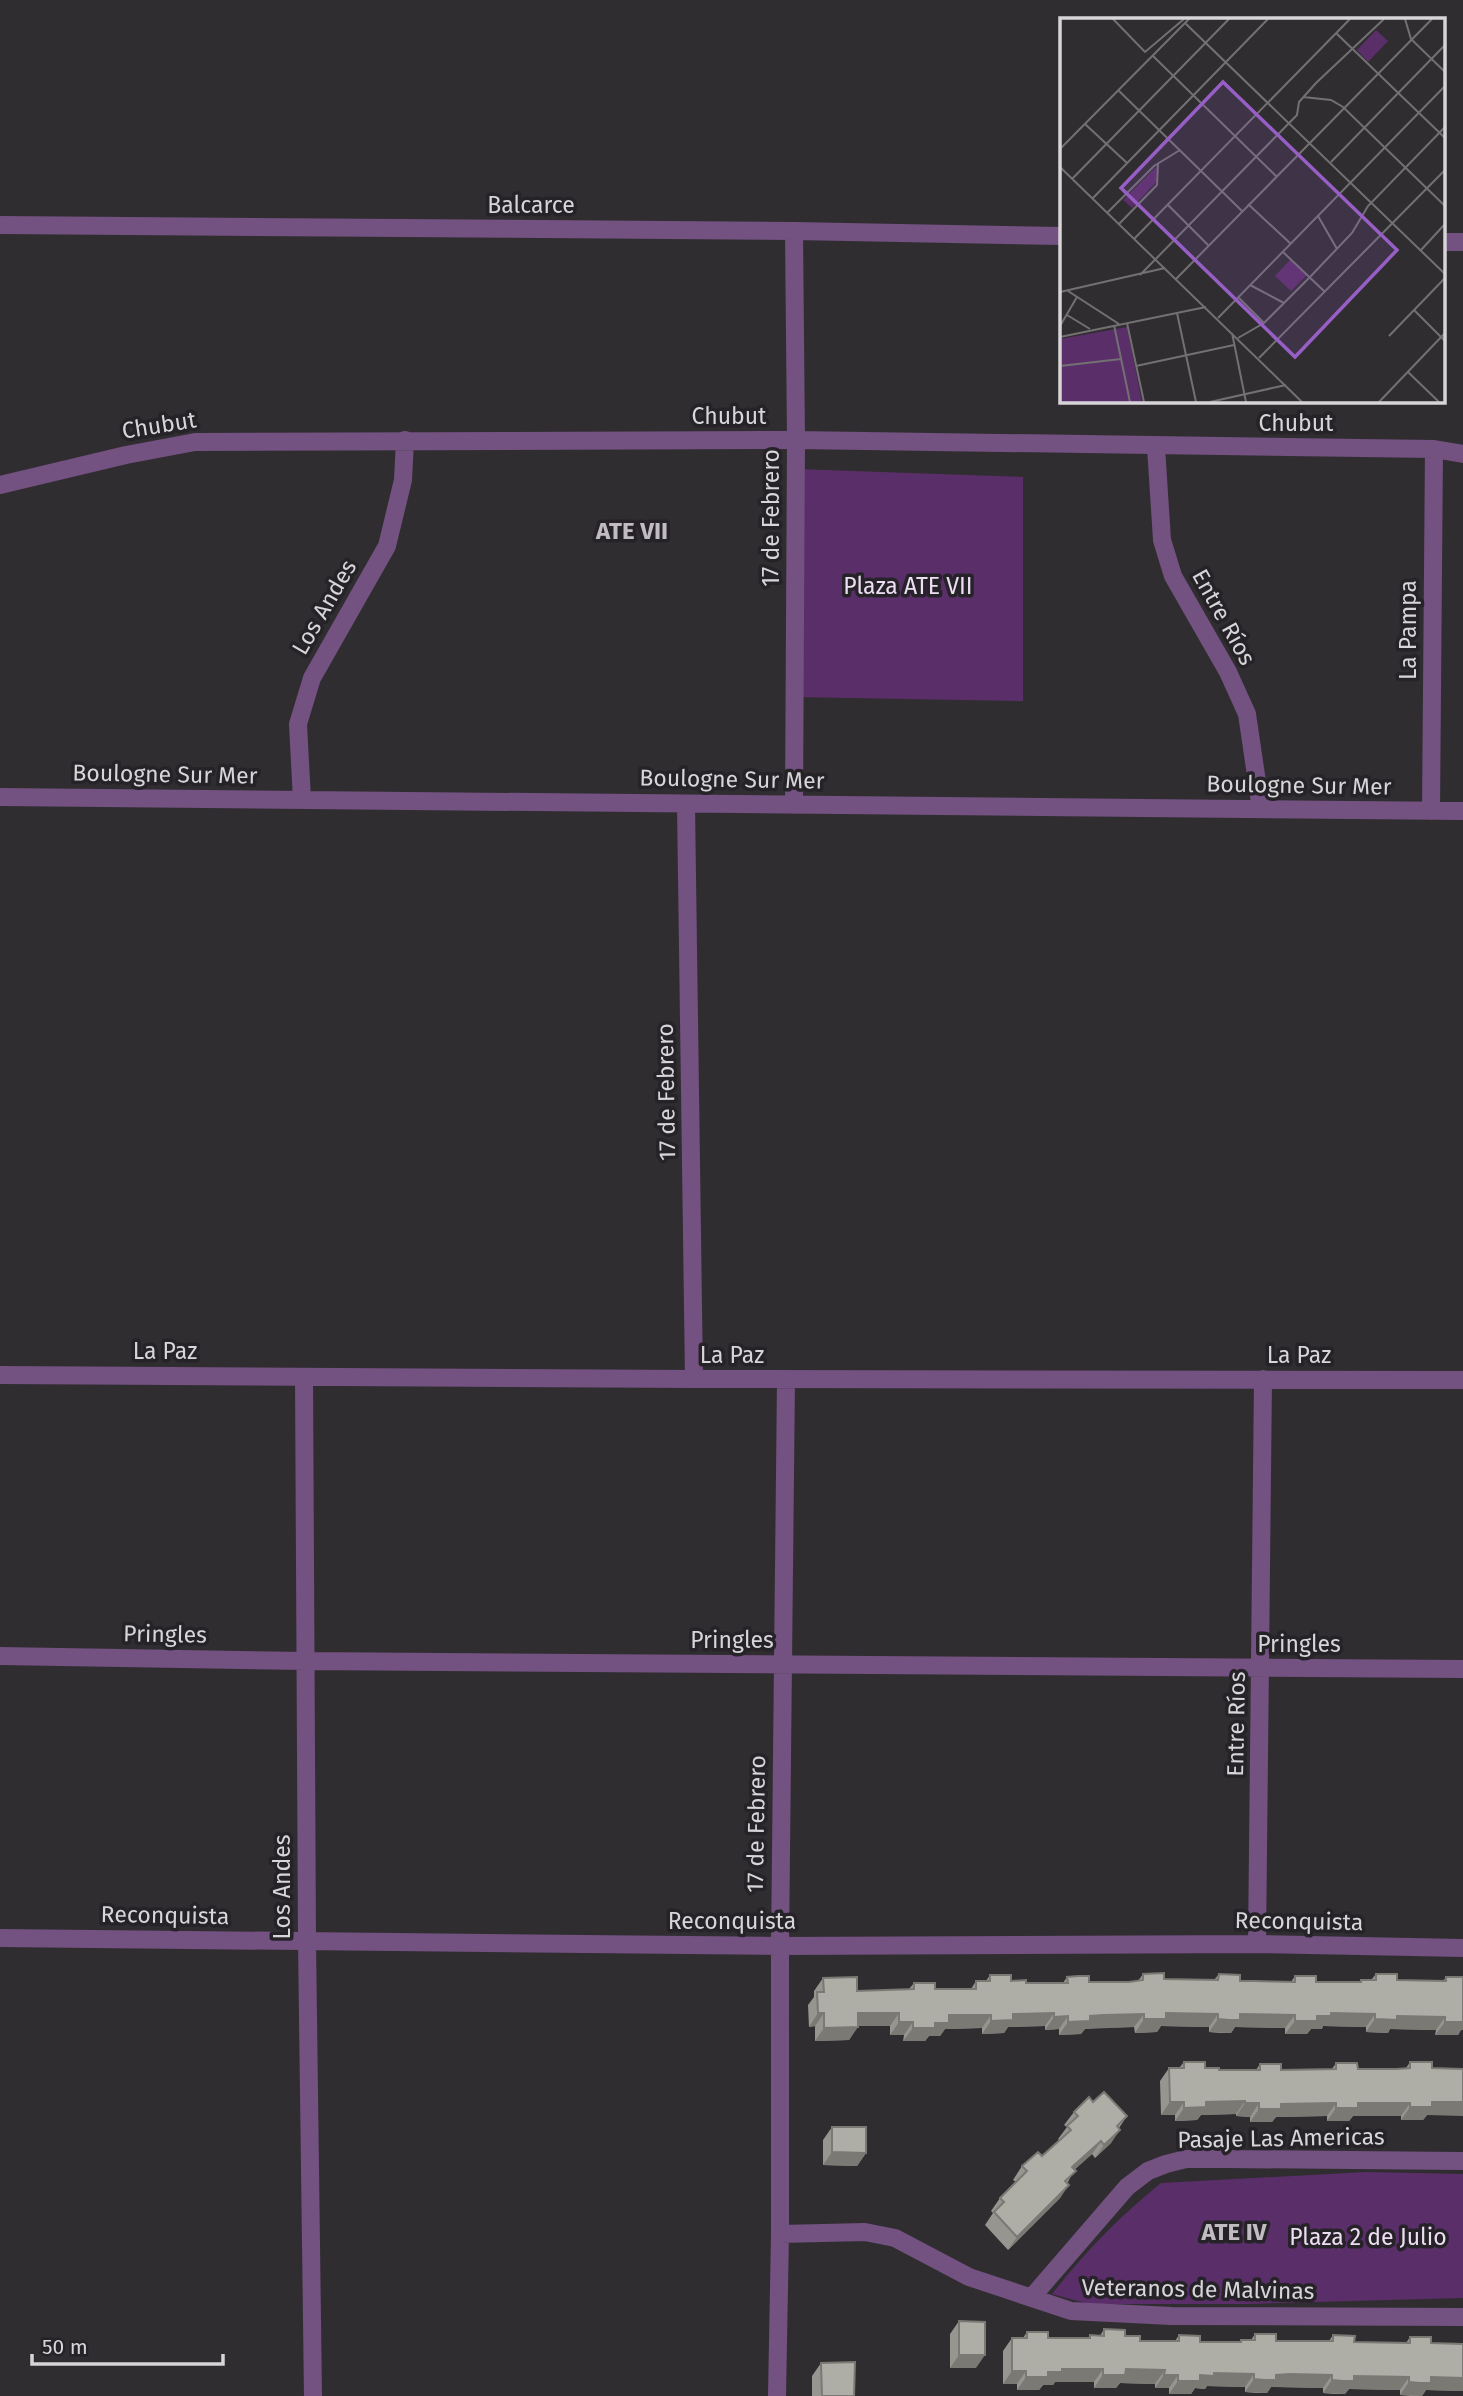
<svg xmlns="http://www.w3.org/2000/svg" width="1463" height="2396" viewBox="0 0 1463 2396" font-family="'Fira Sans',sans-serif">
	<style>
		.green { fill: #5a2e69 }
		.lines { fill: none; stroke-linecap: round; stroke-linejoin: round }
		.minor { stroke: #735180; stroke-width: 18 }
		.wall { fill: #96958f }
		.shaded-wall { fill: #7a7974 }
		.building { fill: #aeada6; stroke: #7a7974; stroke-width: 2 }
		.labels { text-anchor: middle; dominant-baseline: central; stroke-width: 7; stroke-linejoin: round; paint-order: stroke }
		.street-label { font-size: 23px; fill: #d7d5d8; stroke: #262328 }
		.park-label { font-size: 23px; fill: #eddef3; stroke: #262328 }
		.neighbourhood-label { font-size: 24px; font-weight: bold; fill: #c0bcc2; stroke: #262328 }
		.inset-road { fill: none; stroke: #737074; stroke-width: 2 }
		.view { fill: #975fc6; fill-opacity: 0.15; stroke: #975fc6; stroke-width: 3.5 }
		.inset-edge { fill: none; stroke: #d7d5d8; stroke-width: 3.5 }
	</style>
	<rect width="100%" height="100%" fill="#302d31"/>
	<path class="green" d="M 796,469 L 1023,477 L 1023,701 L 794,697 Z
		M 1366,2172 L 1463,2174 L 1463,2298 L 1247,2304 L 1089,2304 L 1052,2294 C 1084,2253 1120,2216 1161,2183 Z"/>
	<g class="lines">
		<path class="minor" d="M 0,225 L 794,231 L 1062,236
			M 1444,242 L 1463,242
			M 1156,447 L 1162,540 L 1173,576 L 1228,672 L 1247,714 L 1261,809
			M 0,485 L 126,455 L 195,442 L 796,440 L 1434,449 L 1463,454
			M 0,797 L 1463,811
			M 302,800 L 298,724 L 312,678 L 387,546 L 403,480 L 405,440
			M 686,804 L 694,1379
			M 794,805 L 796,440 L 794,231
			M 1431,811 L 1434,449
			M 0,1375 L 694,1379 L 1463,1380
			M 304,1377 L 307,1941 L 313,2396
			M 0,1656 L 306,1661 L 1463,1669
			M 0,1938 L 780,1946 L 1257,1944 L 1463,1948
			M 1257,1944 L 1263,1379
			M 780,2234 L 865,2232 L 895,2238 L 969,2277 L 1071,2311 L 1171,2316 L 1463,2317
			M 1032,2297 L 1127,2187 L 1148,2171 L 1166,2164 L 1186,2159 L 1226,2159 L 1463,2161
			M 777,2396 L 780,2234 L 780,1946 L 786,1379"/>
	</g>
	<path class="wall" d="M 1143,1974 L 1164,1979 L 1214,1980 L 1219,1974 L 1240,1981 L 1291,1982 L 1295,1976 L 1316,1982 L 1360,1982 L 1361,1980 L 1371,1980 L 1376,1974 L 1397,1980 L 1443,1981 L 1446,1977 L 1463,1977 L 1463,2030 L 1461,2030 L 1458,2035 L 1435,2035 L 1436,2030 L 1390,2029 L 1388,2033 L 1366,2032 L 1366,2027 L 1323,2026 L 1322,2029 L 1311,2029 L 1307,2034 L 1285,2034 L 1285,2028 L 1235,2027 L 1231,2033 L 1220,2033 L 1209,2032 L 1209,2027 L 1161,2026 L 1157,2032 L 1135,2033 L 1134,2027 L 1095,2028 L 1085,2029 L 1081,2034 L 1059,2035 L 1059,2029 L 1045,2030 L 1045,2026 L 1008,2027 L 1004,2033 L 982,2034 L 982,2028 L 945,2029 L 940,2036 L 929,2036 L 925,2041 L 903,2041 L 904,2035 L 890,2035 L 890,2026 L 858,2026 L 849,2040 L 815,2041 L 815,2026 L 809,2027 L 808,2005 L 814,1997 L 814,1991 L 823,1978 L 857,1991 L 909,1989 L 914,1983 L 935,1989 L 971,1989 L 976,1981 L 986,1981 L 990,1975 L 1026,1983 L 1063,1983 L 1067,1977 L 1089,1982 L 1129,1982 L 1138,1981 Z
		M 1184,2062 L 1205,2068 L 1219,2070 L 1256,2070 L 1260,2064 L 1281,2070 L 1332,2069 L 1336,2063 L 1358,2069 L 1396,2069 L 1406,2068 L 1410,2062 L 1427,2115 L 1423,2120 L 1401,2120 L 1401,2116 L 1353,2116 L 1349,2121 L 1327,2121 L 1327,2116 L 1276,2117 L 1272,2122 L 1250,2122 L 1250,2117 L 1236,2116 L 1236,2114 L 1201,2115 L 1197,2120 L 1175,2121 L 1175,2115 L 1161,2115 L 1160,2081 L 1169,2068 L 1179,2068 Z
		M 1093,2102 L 1127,2116 L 1119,2128 L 1111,2143 L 1095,2158 L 1092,2154 L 1074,2170 L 1060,2198 L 1008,2250 L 985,2225 L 993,2213 L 991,2211 L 1000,2198 L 1016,2182 L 1013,2180 L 1022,2166 L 1042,2156 L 1059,2140 L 1058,2139 L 1067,2127 L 1064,2125 L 1074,2112 Z
		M 832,2127 L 866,2153 L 857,2166 L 823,2165 L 823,2140 Z
		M 959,2321 L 976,2368 L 950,2368 L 950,2334 Z
		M 1104,2329 L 1140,2341 L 1175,2341 L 1179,2335 L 1200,2342 L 1240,2342 L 1241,2340 L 1251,2340 L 1255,2334 L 1276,2341 L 1329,2341 L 1333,2335 L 1354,2342 L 1406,2343 L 1410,2337 L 1431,2343 L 1463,2344 L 1463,2391 L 1426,2390 L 1422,2396 L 1411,2396 L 1400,2395 L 1400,2390 L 1349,2389 L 1345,2394 L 1334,2394 L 1323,2393 L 1323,2388 L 1281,2387 L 1271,2387 L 1267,2393 L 1256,2393 L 1245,2392 L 1245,2387 L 1207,2386 L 1205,2389 L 1195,2388 L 1191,2394 L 1169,2394 L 1169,2388 L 1155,2388 L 1155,2384 L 1120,2383 L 1116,2388 L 1094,2388 L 1094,2382 L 1055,2382 L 1053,2385 L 1043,2385 L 1039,2390 L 1017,2390 L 1017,2384 L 1003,2384 L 1003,2351 L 1012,2338 L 1023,2338 L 1027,2332 L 1048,2338 L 1088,2338 L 1090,2335 L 1100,2336 Z
		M 821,2363 L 854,2396 L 812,2396 L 812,2376 Z"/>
	<path class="shaded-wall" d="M 818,2013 L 824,2013 L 815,2026 L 809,2027 Z
		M 858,2013 L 899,2013 L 890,2026 L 849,2026 Z
		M 1054,2013 L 1045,2026 L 1008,2027 L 1004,2033 L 982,2034 L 991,2021 L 1013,2014 Z
		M 1166,2013 L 1218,2014 L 1209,2027 L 1161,2026 L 1157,2032 L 1135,2033 L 1144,2019 Z
		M 1331,2013 L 1375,2014 L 1366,2027 L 1323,2026 L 1322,2029 L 1311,2029 L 1307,2034 L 1285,2034 L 1295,2021 Z
		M 1144,2014 L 1134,2027 L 1085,2029 L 1081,2034 L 1059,2035 L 1068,2022 L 1090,2016 Z
		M 1240,2014 L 1295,2015 L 1285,2028 L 1235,2027 L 1231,2033 L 1209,2032 L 1218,2019 Z
		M 949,2015 L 991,2015 L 982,2028 L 945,2029 L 940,2036 L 929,2036 L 925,2041 L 903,2041 L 913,2028 Z
		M 1068,2016 L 1059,2029 L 1045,2030 L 1054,2017 Z
		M 1397,2016 L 1445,2017 L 1436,2030 L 1390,2029 L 1388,2033 L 1366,2032 L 1375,2019 Z
		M 899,2022 L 913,2022 L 904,2035 L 890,2035 Z
		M 1445,2022 L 1463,2022 L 1463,2030 L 1461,2030 L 1458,2035 L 1435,2035 Z
		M 858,2027 L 849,2040 L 815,2041 L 824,2028 Z
		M 1245,2101 L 1236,2114 L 1201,2115 L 1197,2120 L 1175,2121 L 1184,2108 L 1206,2102 Z
		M 1170,2102 L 1184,2102 L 1175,2115 L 1161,2115 Z
		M 1432,2102 L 1463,2102 L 1463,2116 L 1427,2115 L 1423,2120 L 1401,2120 L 1410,2107 Z
		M 1245,2103 L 1259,2103 L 1250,2117 L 1236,2116 Z
		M 1336,2103 L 1327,2116 L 1276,2117 L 1272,2122 L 1250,2122 L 1259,2109 L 1281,2104 Z
		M 1358,2103 L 1410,2103 L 1401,2116 L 1353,2116 L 1349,2121 L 1327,2121 L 1336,2108 Z
		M 1120,2130 L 1111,2143 L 1095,2158 L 1104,2145 Z
		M 1101,2141 L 1092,2154 L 1063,2180 L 1072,2167 Z
		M 832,2152 L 866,2153 L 857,2166 L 823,2165 Z
		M 1069,2185 L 1060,2198 L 1008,2250 L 1017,2237 Z
		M 959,2355 L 985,2355 L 976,2368 L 950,2368 Z
		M 1062,2369 L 1103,2369 L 1094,2382 L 1055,2382 L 1053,2385 L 1043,2385 L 1039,2390 L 1017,2390 L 1026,2377 Z
		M 1126,2369 L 1165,2370 L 1155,2384 L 1120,2383 L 1116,2388 L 1094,2388 L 1103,2375 Z
		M 1012,2371 L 1026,2371 L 1017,2384 L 1003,2384 Z
		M 1214,2373 L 1254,2374 L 1245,2387 L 1207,2386 L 1205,2389 L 1195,2388 L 1191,2394 L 1169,2394 L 1178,2381 Z
		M 1290,2374 L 1332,2375 L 1323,2388 L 1271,2387 L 1267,2393 L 1245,2392 L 1254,2379 L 1276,2375 Z
		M 1164,2375 L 1178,2375 L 1169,2388 L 1155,2388 Z
		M 1354,2376 L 1409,2377 L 1400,2390 L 1349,2389 L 1345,2394 L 1323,2393 L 1332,2380 Z
		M 1431,2377 L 1463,2378 L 1463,2391 L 1426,2390 L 1422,2396 L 1400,2395 L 1409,2382 Z"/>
	<path class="building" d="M 1164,1973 L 1164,1979 L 1218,1980 L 1219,1974 L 1240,1975 L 1240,1981 L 1254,1981 L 1295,1982 L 1295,1976 L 1316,1976 L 1316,1982 L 1361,1982 L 1361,1980 L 1376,1980 L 1376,1974 L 1397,1974 L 1397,1980 L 1446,1981 L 1446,1977 L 1463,1977 L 1463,2022 L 1445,2022 L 1445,2017 L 1397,2016 L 1397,2020 L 1375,2019 L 1375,2014 L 1331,2013 L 1331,2016 L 1317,2016 L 1317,2021 L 1295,2021 L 1295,2015 L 1240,2014 L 1240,2020 L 1229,2020 L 1218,2019 L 1218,2014 L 1166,2013 L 1166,2019 L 1144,2019 L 1144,2014 L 1104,2015 L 1090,2016 L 1090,2021 L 1068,2022 L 1068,2016 L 1054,2017 L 1054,2013 L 1013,2014 L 1013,2020 L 991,2021 L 991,2015 L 949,2015 L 949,2023 L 935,2023 L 935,2028 L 913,2028 L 913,2022 L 899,2022 L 899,2013 L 858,2013 L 858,2027 L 824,2028 L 824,2013 L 818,2013 L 817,1992 L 824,1992 L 823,1978 L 857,1977 L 857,1991 L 914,1989 L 914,1983 L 935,1983 L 935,1989 L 976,1989 L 976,1981 L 990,1981 L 990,1975 L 1011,1975 L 1011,1981 L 1026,1980 L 1026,1983 L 1068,1983 L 1067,1977 L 1078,1976 L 1089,1976 L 1089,1982 L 1129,1982 L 1143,1980 L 1143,1974 Z
		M 1184,2062 L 1205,2062 L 1205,2068 L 1219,2068 L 1219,2070 L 1260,2070 L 1260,2064 L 1281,2064 L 1281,2070 L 1336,2069 L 1336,2063 L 1357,2063 L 1358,2069 L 1396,2069 L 1410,2068 L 1410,2062 L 1432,2062 L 1432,2068 L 1463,2069 L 1463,2102 L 1432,2102 L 1432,2107 L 1410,2107 L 1410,2103 L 1358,2103 L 1358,2108 L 1336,2108 L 1336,2103 L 1281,2104 L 1281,2109 L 1259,2109 L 1259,2103 L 1245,2103 L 1245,2101 L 1206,2102 L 1206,2107 L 1184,2108 L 1184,2102 L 1170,2102 L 1169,2068 L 1184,2068 Z
		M 1104,2092 L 1127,2116 L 1117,2126 L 1120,2130 L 1104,2145 L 1101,2141 L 1072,2167 L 1076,2171 L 1065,2181 L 1069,2185 L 1017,2237 L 994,2212 L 1004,2202 L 1000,2198 L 1027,2171 L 1022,2166 L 1038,2152 L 1042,2156 L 1071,2130 L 1067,2126 L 1078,2116 L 1074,2112 L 1089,2097 L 1093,2102 Z
		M 832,2127 L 866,2127 L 866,2153 L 832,2152 Z
		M 959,2321 L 985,2322 L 985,2355 L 959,2355 Z
		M 1104,2329 L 1125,2330 L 1125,2336 L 1140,2336 L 1140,2341 L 1179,2341 L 1179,2335 L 1200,2336 L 1200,2342 L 1241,2342 L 1241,2340 L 1255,2340 L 1255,2334 L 1276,2334 L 1276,2341 L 1333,2341 L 1333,2335 L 1355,2336 L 1354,2342 L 1410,2343 L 1410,2337 L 1431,2337 L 1431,2343 L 1463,2344 L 1463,2378 L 1431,2377 L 1431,2383 L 1420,2383 L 1409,2382 L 1409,2377 L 1354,2376 L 1354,2381 L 1343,2381 L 1332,2380 L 1332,2375 L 1290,2374 L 1276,2375 L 1276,2380 L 1265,2380 L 1254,2379 L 1254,2374 L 1214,2373 L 1214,2376 L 1200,2375 L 1200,2381 L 1178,2381 L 1178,2375 L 1164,2375 L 1165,2370 L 1126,2369 L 1125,2375 L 1103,2375 L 1103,2369 L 1062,2369 L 1062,2372 L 1048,2372 L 1048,2377 L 1026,2377 L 1026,2371 L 1012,2371 L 1012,2338 L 1027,2338 L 1027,2332 L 1048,2332 L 1048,2338 L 1090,2338 L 1090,2335 L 1104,2336 Z
		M 855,2362 L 854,2396 L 822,2396 L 821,2363 Z"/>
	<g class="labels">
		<g class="street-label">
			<text x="531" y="205">Balcarce</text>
			<text x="729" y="416">Chubut</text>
			<text x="1296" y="423">Chubut</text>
			<text transform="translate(159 425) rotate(-9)">Chubut</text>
			<text transform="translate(771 518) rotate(-90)">17 de Febrero</text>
			<text transform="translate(324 607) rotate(-60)">Los Andes</text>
			<text transform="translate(1224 617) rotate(61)">Entre Ríos</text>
			<text transform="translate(1408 630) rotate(-90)">La Pampa</text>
			<text transform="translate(165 774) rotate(1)">Boulogne Sur Mer</text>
			<text transform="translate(732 779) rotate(1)">Boulogne Sur Mer</text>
			<text transform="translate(1299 785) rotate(1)">Boulogne Sur Mer</text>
			<text transform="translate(666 1092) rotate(-91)">17 de Febrero</text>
			<text x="165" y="1351">La Paz</text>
			<text x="732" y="1355">La Paz</text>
			<text x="1299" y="1355">La Paz</text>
			<text transform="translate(165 1634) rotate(1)">Pringles</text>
			<text x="732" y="1640">Pringles</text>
			<text x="1299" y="1644">Pringles</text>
			<text transform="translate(1236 1724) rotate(-89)">Entre Ríos</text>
			<text transform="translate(756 1824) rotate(-89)">17 de Febrero</text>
			<text transform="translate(282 1887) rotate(-90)">Los Andes</text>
			<text transform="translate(165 1915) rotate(1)">Reconquista</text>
			<text x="732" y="1921">Reconquista</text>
			<text transform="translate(1299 1921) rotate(1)">Reconquista</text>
			<text transform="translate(1281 2138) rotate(-1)">Pasaje Las Americas</text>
			<text transform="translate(1198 2289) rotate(1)">Veteranos de Malvinas</text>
		</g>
		<g class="park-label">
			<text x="908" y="586">Plaza ATE VII</text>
			<text x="1368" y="2237">Plaza 2 de Julio</text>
		</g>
		<g class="neighbourhood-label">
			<text x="632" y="531">ATE VII</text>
			<text x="1234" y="2232">ATE IV</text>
		</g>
	</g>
	<g transform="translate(1060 18)">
		<rect width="385" height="385" fill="#302d31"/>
		<path d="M 316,12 L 328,23 L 308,44 L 297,32 ZM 97,148 L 97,163 L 72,190 L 63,182 ZM 231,241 L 247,257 L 231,273 L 215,258 ZM 67,309 L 82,384 L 0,384 L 0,321 Z" fill="#5a2e69"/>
		<path class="inset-road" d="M 53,1 L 85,34 L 124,1M 345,1 L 351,21 L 385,54M 125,5 L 385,256M 276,15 L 385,120M 93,38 L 216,158M 58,72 L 182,193M 243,79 L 271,82 L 283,89 L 385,188M 25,106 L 67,145M 0,131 L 129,1M 271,144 L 385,27M 0,149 L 242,384M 12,161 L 169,1M 0,180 L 0,209M 32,181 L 208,1M 188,186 L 231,226M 108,187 L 148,227M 47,195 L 94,148 L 120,132M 258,198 L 277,231M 59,206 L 97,167 L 98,146M 74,221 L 290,1M 361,232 L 385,206M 223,234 L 265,274M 80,257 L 237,97 L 239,84 L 256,65 L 324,1M 116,261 L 372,1M 190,267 L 224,285M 8,273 L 59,306M 0,274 L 105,250M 178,279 L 204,305M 354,292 L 385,323M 117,295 L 136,384M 7,297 L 30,311M 158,300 L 385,68M 67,305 L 84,384M 54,307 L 70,384M 0,308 L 17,279M 172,315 L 186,384M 329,318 L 385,260M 0,319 L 146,289M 178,320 L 204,305 L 250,259 L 292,215 L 308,188 L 385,109M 199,340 L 385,152M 0,348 L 61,341M 76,348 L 174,327M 348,354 L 379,384M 150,384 L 226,367M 319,384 L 385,315"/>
		<path class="view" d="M 163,64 L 337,232 L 235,339 L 61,170 Z"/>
		<rect width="385" height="385" class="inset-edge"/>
	</g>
	<path d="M32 2354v10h191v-10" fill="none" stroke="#d7d5d8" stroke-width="3.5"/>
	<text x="42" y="2354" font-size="21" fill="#d7d5d8" stroke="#262328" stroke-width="5" paint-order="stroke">50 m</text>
</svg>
